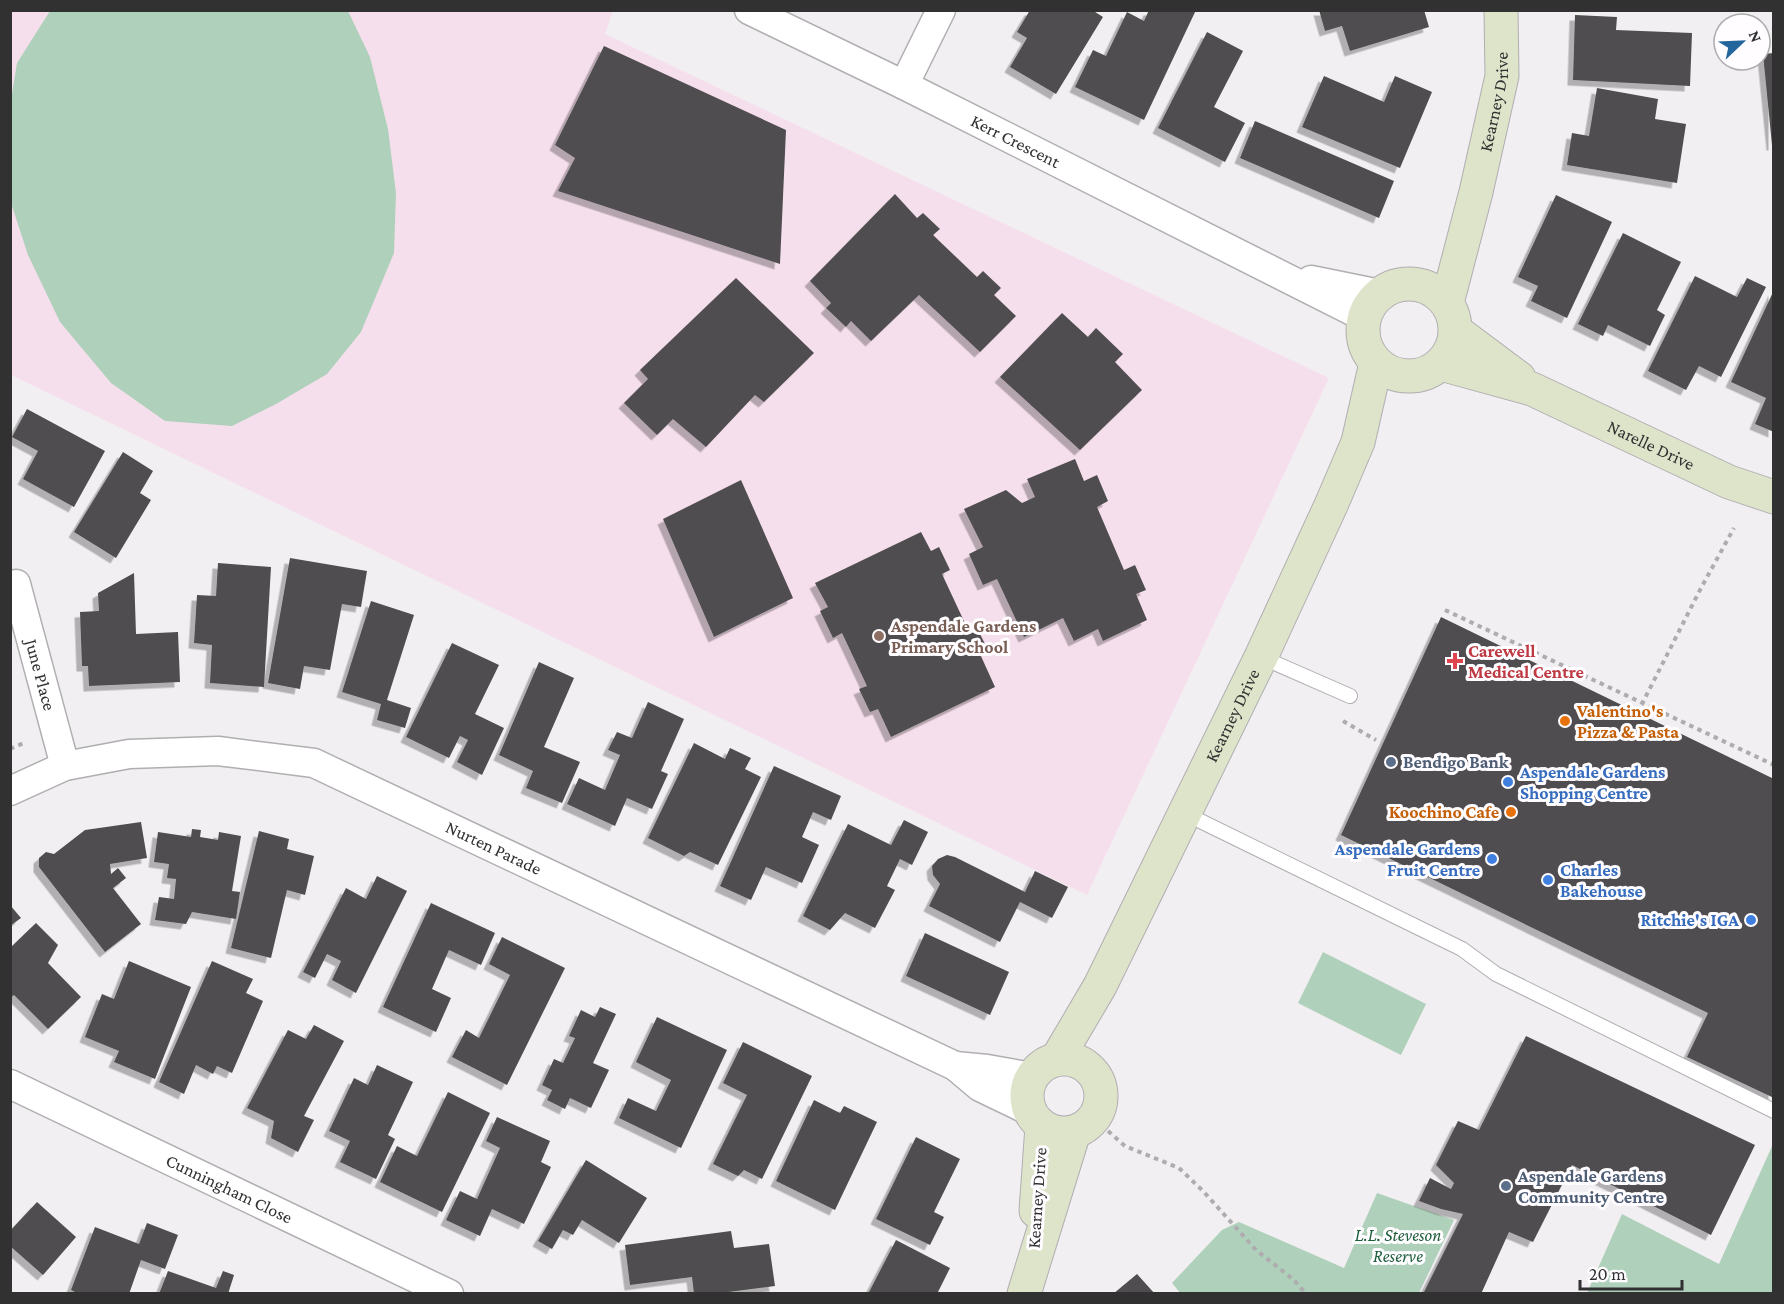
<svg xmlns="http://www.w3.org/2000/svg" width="1784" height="1304" viewBox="0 0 1784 1304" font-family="'Crimson Pro',serif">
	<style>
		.education { fill: #f6dfec }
		.green { fill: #afd0ba }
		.building { fill: #4f4d4f; filter: url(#shadow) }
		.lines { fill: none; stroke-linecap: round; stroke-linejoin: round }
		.lane-casing { stroke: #b0aeb1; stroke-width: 16 }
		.street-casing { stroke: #b0aeb1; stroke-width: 31 }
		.secondary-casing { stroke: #b0aeb1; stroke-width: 35 }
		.path { stroke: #aeacae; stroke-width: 4; stroke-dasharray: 4.5 4.5; stroke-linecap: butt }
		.lane { stroke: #fff; stroke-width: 14 }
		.street { stroke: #fff; stroke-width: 28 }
		.secondary { stroke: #dee4ca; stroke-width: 33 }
		.education-dot { fill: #8d6e63; stroke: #fffdff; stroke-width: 2 }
		.health-dot { fill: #e0444e; stroke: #fffdff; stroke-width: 2 }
		.food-dot { fill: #e8710a; stroke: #fffdff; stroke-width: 2 }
		.service-dot { fill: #5c6f8a; stroke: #fffdff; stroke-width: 2 }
		.shop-dot { fill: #3f7fe0; stroke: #fffdff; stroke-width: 2 }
		.labels { text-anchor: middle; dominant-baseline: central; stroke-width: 6; stroke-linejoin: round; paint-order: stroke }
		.street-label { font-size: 18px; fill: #313132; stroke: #fffdff }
		.education-label { font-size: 18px; font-weight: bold; fill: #785e54; stroke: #fffdff; text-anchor: start }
		.health-label { font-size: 18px; font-weight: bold; fill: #be3a42; stroke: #fffdff; text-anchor: start }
		.food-label { font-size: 18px; font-weight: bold; fill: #c56008; stroke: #fffdff; text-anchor: start }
		.service-label { font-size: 18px; font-weight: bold; fill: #4e5e75; stroke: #fffdff; text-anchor: start }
		.shop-label { font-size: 18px; font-weight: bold; fill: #366cbe; stroke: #fffdff; text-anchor: start }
		.park-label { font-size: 18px; font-style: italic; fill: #1d5e3b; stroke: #fffdff }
	</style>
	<defs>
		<filter id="shadow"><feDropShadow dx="-5.5" dy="5.5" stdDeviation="0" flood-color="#0004"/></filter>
	</defs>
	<rect width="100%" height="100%" fill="#f2eff2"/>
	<path class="education" d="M 10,11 L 613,11 L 605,34 L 1329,378 L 1087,895 L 11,375 Z"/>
	<path class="green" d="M 50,11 L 348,11 L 370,57 L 388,129 L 396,193 L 394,253 L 361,332 L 327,374 L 276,404 L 232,426 L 165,421 L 111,383 L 60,322 L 28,255 L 11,203 L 11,100 L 17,63 Z
		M 1323,952 L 1426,1004 L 1401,1055 L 1298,1003 Z
		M 1773,1144 L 1773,1293 L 1587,1293 L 1622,1214 L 1719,1264 Z
		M 1377,1193 L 1454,1220 L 1419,1293 L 1181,1294 L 1172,1283 L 1222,1230 L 1239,1222 L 1344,1268 Z"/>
	<path class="building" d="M 1030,10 L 1092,10 L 1103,17 L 1056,94 L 1010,67 L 1027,38 L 1017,32 Z
		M 1149,10 L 1196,10 L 1144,120 L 1075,87 L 1093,50 L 1106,56 L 1127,12 L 1144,21 Z
		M 1319,10 L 1424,10 L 1429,27 L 1350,51 L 1342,26 L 1325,31 Z
		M 1575,15 L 1617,17 L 1616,30 L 1692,33 L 1690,86 L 1573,80 Z
		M 1207,32 L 1243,51 L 1214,107 L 1245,123 L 1225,162 L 1158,128 Z
		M 604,46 L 786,130 L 780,264 L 558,191 L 575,158 L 555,145 Z
		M 1774,53 L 1774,145 L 1772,145 L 1763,54 Z
		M 1324,76 L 1384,102 L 1395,76 L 1432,92 L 1400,168 L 1302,127 Z
		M 1597,88 L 1658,99 L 1655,119 L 1686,124 L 1677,183 L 1567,165 L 1572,133 L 1589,136 Z
		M 1255,121 L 1394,181 L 1379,218 L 1240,158 Z
		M 895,194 L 917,218 L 923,213 L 940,229 L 933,235 L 977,277 L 983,271 L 1001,288 L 994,295 L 1016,316 L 980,352 L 919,295 L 871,341 L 851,321 L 846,327 L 826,308 L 831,303 L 810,281 Z
		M 1556,195 L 1612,222 L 1567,318 L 1531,301 L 1538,286 L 1518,277 Z
		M 1623,233 L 1681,262 L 1657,310 L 1665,315 L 1650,346 L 1608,325 L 1603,336 L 1578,324 Z
		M 1695,276 L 1737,297 L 1747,278 L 1766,287 L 1721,377 L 1699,366 L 1686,390 L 1648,371 Z
		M 736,278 L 814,353 L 764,402 L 755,395 L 706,447 L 673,419 L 657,435 L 624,403 L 648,379 L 640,370 Z
		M 1774,290 L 1774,432 L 1755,424 L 1766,398 L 1731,382 Z
		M 1062,313 L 1088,337 L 1096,328 L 1123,354 L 1115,362 L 1142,390 L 1080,450 L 1000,377 Z
		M 27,409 L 105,451 L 74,507 L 23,479 L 38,451 L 12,437 Z
		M 123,452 L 153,471 L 140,493 L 151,500 L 116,558 L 74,532 Z
		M 1075,459 L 1084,481 L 1097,475 L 1108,501 L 1097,507 L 1124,570 L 1135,565 L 1146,590 L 1136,594 L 1147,620 L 1103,641 L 1098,629 L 1074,641 L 1063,618 L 1024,637 L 997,579 L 983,585 L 969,554 L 983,547 L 964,509 L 1006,490 L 1022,503 L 1035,497 L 1027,479 Z
		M 741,480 L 793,598 L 714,637 L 663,519 Z
		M 921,532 L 931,551 L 939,547 L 950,570 L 942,574 L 970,634 L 978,630 L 988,650 L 980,654 L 995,687 L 891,737 L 878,709 L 870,712 L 859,689 L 867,686 L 842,633 L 833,638 L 820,611 L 828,607 L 815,583 Z
		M 290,558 L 367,571 L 361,607 L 342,604 L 330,670 L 304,666 L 300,689 L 268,683 Z
		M 218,563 L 271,567 L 264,687 L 210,683 L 212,645 L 194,643 L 197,595 L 216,596 Z
		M 134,573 L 136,634 L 178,632 L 180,682 L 89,686 L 88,666 L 82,666 L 80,612 L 99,611 L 98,593 Z
		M 371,601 L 414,615 L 387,700 L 411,708 L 405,728 L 377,720 L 381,704 L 342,692 Z
		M 1441,617 L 1774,779 L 1774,1098 L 1687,1057 L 1708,1013 L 1341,835 Z
		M 452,643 L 499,665 L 475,714 L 504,728 L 482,775 L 457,762 L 468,740 L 460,736 L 449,758 L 406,737 Z
		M 539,662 L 574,678 L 544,747 L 580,762 L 562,803 L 526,788 L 533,771 L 499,755 Z
		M 648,702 L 684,719 L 661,771 L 668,774 L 652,809 L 627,798 L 615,826 L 567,804 L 579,778 L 605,790 L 620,755 L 608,750 L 617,732 L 632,738 Z
		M 694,743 L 725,759 L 730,748 L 751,758 L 745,769 L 761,777 L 718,865 L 690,852 L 684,856 L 648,838 Z
		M 774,766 L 841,796 L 831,820 L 813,812 L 802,837 L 819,845 L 802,883 L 766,867 L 751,900 L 720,886 Z
		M 904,820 L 928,832 L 912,865 L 900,859 L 887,886 L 895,890 L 875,928 L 845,913 L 830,930 L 803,916 L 848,824 L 891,845 Z
		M 141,822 L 147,858 L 110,864 L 111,874 L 118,868 L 126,878 L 113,888 L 141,924 L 105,952 L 39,867 L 39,858 L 46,852 L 54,854 L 85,830 Z
		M 192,829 L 201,830 L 200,837 L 218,840 L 219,832 L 241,836 L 232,891 L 240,892 L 236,919 L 192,912 L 186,924 L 155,920 L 159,897 L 174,899 L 176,879 L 167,878 L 169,864 L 154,862 L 158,832 L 191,837 Z
		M 259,831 L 289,839 L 287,849 L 314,856 L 305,895 L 287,890 L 271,958 L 231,948 Z
		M 947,855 L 955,857 L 1025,892 L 1035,871 L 1068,887 L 1052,918 L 1020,902 L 1000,942 L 929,906 L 940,884 L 933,875 L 932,866 L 938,859 Z
		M 377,876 L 407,891 L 356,993 L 332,980 L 341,961 L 327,954 L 315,978 L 303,972 L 346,888 L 366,899 Z
		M 431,903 L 495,933 L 481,965 L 449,950 L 432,989 L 451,998 L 436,1032 L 383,1007 Z
		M 10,905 L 21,918 L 10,926 Z
		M 36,923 L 58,945 L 48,963 L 81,997 L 48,1029 L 14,995 L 10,998 L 10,948 Z
		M 925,933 L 1009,972 L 990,1015 L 906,976 Z
		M 502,937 L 565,968 L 507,1085 L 452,1057 L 466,1030 L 479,1038 L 510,975 L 489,964 Z
		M 129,961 L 191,987 L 155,1079 L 114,1062 L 119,1051 L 85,1037 L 102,994 L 114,999 Z
		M 212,961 L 253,979 L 246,993 L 263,1001 L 232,1073 L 217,1066 L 213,1074 L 196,1065 L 184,1094 L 159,1082 Z
		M 600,1007 L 616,1014 L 593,1063 L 609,1070 L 591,1108 L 570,1098 L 565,1109 L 547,1100 L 552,1090 L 542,1085 L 554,1059 L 563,1063 L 575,1038 L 569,1036 L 581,1010 L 595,1017 Z
		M 657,1017 L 727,1050 L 681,1148 L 619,1118 L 628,1098 L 656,1111 L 671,1080 L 636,1062 Z
		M 314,1025 L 344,1041 L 304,1116 L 314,1120 L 298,1152 L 271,1138 L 274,1121 L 247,1108 L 288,1030 L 306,1039 Z
		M 1526,1036 L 1755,1145 L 1711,1235 L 1572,1165 L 1533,1242 L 1509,1232 L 1481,1294 L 1423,1294 L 1463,1214 L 1441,1209 L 1419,1201 L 1430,1178 L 1451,1189 L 1454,1183 L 1436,1165 L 1458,1121 L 1479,1130 Z
		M 743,1042 L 812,1076 L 762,1179 L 744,1170 L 738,1176 L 713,1164 L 747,1095 L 723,1083 Z
		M 377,1065 L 413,1082 L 388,1135 L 395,1139 L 376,1179 L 340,1162 L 350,1141 L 329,1131 L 354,1078 L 368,1085 Z
		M 448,1092 L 490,1113 L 442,1212 L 380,1182 L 397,1146 L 417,1156 Z
		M 814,1100 L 840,1113 L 844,1106 L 877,1122 L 835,1210 L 776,1181 Z
		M 497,1117 L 550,1141 L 541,1162 L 551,1167 L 524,1224 L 492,1209 L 480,1236 L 446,1220 L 460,1191 L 477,1199 L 500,1148 L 486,1141 Z
		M 916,1137 L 960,1159 L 934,1212 L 944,1217 L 930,1245 L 876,1219 Z
		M 586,1160 L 647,1198 L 619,1243 L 582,1220 L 573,1235 L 563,1230 L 552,1249 L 538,1241 Z
		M 37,1202 L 76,1237 L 43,1275 L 10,1246 L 10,1231 Z
		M 147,1223 L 178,1235 L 165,1269 L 141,1260 L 129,1294 L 79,1294 L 71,1290 L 95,1227 L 139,1244 Z
		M 731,1231 L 734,1248 L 769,1244 L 775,1286 L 713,1294 L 694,1294 L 692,1277 L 630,1285 L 625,1245 Z
		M 896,1240 L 950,1268 L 937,1294 L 868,1294 Z
		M 168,1271 L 216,1288 L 223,1271 L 234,1275 L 228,1294 L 159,1294 Z
		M 1137,1274 L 1155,1294 L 1113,1294 Z"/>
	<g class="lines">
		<defs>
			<path id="lane" d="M 1261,657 L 1350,696
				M 1184,813 L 1462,949 L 1496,974 L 1774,1111"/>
			<g id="street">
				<path id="s1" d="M 749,10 L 904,85 L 1364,317"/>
				<path d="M 904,85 L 941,10"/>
				<path d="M 1311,280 L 1380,294"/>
				<path id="s2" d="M 16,584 L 65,766"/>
				<path id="s3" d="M 10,791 L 65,766 L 129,754 L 218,751 L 314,763 L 955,1066 L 980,1087 L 1030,1111"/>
				<path d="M 955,1066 L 987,1069 L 1032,1077"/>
				<path id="s4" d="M 10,1084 L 449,1294"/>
			</g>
			<g id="secondary">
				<circle cx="1409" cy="330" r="46"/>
				<path id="s5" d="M 1447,303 L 1476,192 L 1502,76 L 1501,10"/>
				<path d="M 1456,331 L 1519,378"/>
				<path id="s6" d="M 1441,364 L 1532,389 L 1729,482 L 1774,497"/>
				<path id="s7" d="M 1057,1059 L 1100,986 L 1261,657 L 1332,503 L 1358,442 L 1376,363"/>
				<circle cx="1064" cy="1096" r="37"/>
				<path d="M 1036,1211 L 1042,1126"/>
				<path d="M 1024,1294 L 1074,1132"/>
			</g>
		</defs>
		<use href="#lane" class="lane-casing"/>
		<use href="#street" class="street-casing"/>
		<use href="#secondary" class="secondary-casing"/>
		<path class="path" d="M 1445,610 L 1774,765
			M 1635,711 L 1643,702 L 1701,588 L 1734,528
			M 1343,721 L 1376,740
			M 10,749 L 26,742
			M 1108,1131 L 1125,1146 L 1179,1168 L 1203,1191 L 1256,1250 L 1294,1280 L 1306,1294"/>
		<use href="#lane" class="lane"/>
		<use href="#street" class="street"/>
		<use href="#secondary" class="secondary"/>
	</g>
	<circle class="education-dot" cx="879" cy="636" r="6"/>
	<path class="health-dot" d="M1452 652h6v6h6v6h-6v6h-6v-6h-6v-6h6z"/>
	<g class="food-dot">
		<circle cx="1565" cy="721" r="6"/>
		<circle cx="1511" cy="812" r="6"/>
	</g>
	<g class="service-dot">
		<circle cx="1391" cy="762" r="6"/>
		<circle cx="1506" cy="1186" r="6"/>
	</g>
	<g class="shop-dot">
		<circle cx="1508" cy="782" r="6"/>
		<circle cx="1492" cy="859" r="6"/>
		<circle cx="1548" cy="880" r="6"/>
		<circle cx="1751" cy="920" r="6"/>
	</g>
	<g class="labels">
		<g class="street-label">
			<text stroke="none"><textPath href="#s5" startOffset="207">Kearney Drive</textPath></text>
			<text stroke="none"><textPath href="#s1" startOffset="297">Kerr Crescent</textPath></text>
			<text stroke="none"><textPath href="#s6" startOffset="226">Narelle Drive</textPath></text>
			<text stroke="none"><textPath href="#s2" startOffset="94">June Place</textPath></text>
			<text stroke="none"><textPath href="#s7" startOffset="386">Kearney Drive</textPath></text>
			<text stroke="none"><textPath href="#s3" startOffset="510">Nurten Parade</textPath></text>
			<text stroke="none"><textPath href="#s4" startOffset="243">Cunningham Close</textPath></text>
			<text transform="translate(1037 1198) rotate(-86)">Kearney Drive</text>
		</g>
		<g class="education-label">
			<text x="891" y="626">Aspendale Gardens<tspan x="891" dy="21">Primary School</tspan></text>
		</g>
		<g class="health-label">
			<text x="1468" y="651">Carewell<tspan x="1468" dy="21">Medical Centre</tspan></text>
		</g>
		<g class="food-label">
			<text x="1577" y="711">Valentino's<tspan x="1577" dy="21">Pizza &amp; Pasta</tspan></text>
			<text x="1499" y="812" text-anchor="end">Koochino Cafe</text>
		</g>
		<g class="service-label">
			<text x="1403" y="762">Bendigo Bank</text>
			<text x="1518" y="1176">Aspendale Gardens<tspan x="1518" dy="21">Community Centre</tspan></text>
		</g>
		<g class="shop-label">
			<text x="1520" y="772">Aspendale Gardens<tspan x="1520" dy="21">Shopping Centre</tspan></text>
			<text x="1480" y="849" text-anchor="end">Aspendale Gardens<tspan x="1480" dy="21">Fruit Centre</tspan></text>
			<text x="1560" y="870">Charles<tspan x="1560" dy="21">Bakehouse</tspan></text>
			<text x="1739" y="920" text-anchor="end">Ritchie's IGA</text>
		</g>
		<g class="park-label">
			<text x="1398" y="1235">L.L. Steveson<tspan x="1398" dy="21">Reserve</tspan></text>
		</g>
	</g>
	<rect width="1784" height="1304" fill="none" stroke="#313132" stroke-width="24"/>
	<g transform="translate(1742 42) rotate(67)"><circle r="28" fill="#fffdff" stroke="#adabad" stroke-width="1.5"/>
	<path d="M0-4.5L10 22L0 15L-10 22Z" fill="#22669b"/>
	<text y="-9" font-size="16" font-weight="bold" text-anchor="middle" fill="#313132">N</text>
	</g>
	<path d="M1580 1280v9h102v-9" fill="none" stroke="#313132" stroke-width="3"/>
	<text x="1589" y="1280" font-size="18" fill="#313132" stroke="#fffdff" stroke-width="4.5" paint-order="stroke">20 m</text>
</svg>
